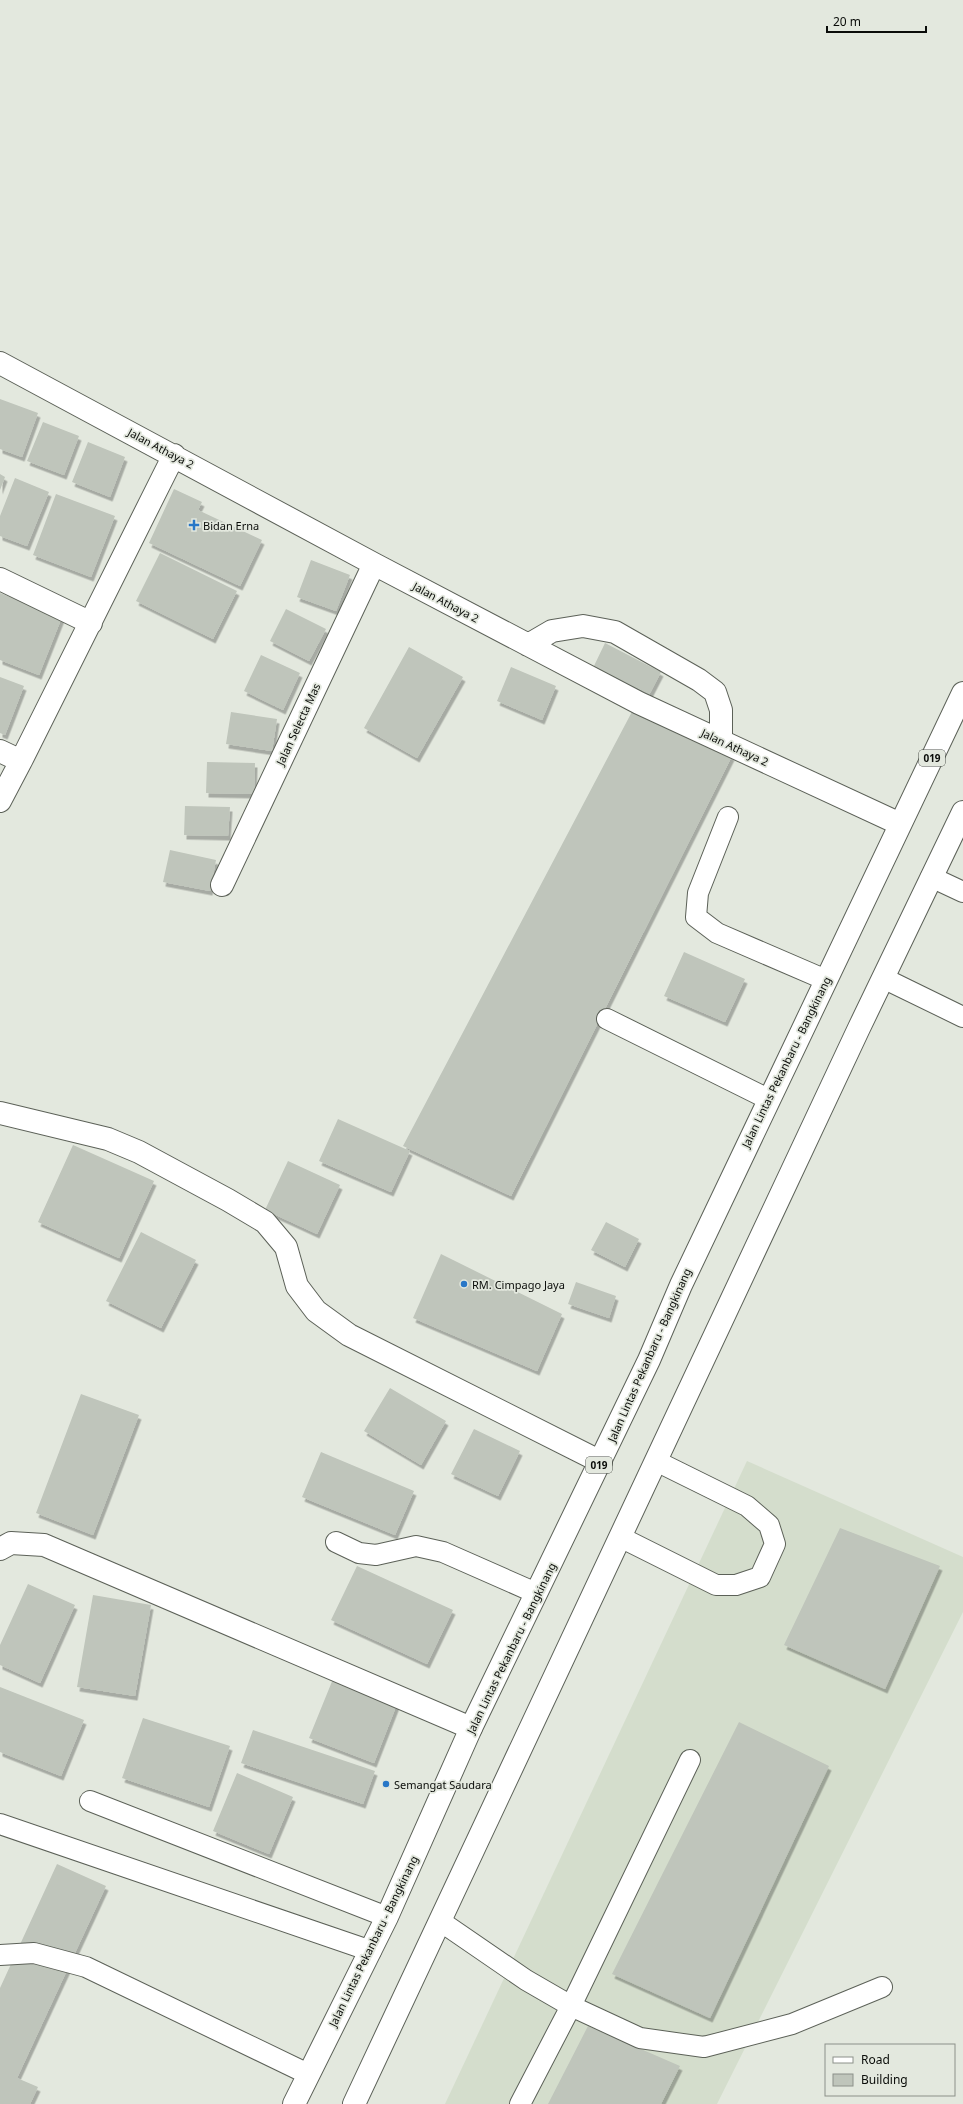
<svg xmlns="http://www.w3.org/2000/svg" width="963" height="2104" viewBox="0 0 963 2104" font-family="'Noto Sans',sans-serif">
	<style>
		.built { fill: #d4ddcc }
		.building { fill: #bfc5bb; filter: url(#shadow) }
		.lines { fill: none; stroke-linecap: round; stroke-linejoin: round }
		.lane-casing { stroke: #5c6158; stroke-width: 22 }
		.street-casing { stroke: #5c6158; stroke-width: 24 }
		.highway-casing { stroke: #5c6158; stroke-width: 24 }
		.lane { stroke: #fff; stroke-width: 20 }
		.street { stroke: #fff; stroke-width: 22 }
		.highway { stroke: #fff; stroke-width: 22 }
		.poi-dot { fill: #2877c7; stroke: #e3e8de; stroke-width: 1.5 }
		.labels { text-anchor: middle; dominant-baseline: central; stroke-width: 3.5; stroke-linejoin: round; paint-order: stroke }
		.shield { fill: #e3e8de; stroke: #4b4e49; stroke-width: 1 }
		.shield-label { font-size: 10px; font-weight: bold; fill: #0a0c09 }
		.street-label { font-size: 11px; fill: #0a0c09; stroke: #e3e8de }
		.poi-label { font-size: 11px; fill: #0a0c09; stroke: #e3e8de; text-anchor: start }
	</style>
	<defs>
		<filter id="shadow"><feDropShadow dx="2.5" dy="4.5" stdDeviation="0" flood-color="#0004"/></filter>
	</defs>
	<rect width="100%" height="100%" fill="#e3e8de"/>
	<path class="built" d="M 747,1461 L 963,1557 L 963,1612 L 717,2104 L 445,2104 Z"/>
	<path class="building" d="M 0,399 L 38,413 L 22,457 L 0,449 Z
		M 43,422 L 79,436 L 64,475 L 27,461 Z
		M 88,442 L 125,457 L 110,497 L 72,482 Z
		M 0,474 L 5,477 L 0,490 Z
		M 15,478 L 49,492 L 27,546 L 0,536 L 0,516 Z
		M 174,489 L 202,502 L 198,510 L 262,540 L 240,586 L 149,543 Z
		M 56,494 L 115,516 L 91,577 L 33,555 Z
		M 160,553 L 237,591 L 213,639 L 136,601 Z
		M 311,560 L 350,575 L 336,611 L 297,597 Z
		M 0,593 L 62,617 L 39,675 L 0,660 Z
		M 286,609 L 326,629 L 309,661 L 270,641 Z
		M 605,643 L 661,672 L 648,697 L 593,668 Z
		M 409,647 L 463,677 L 417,758 L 364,728 Z
		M 261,655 L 300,673 L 283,710 L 244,691 Z
		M 511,667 L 556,686 L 542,720 L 497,701 Z
		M 0,677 L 24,686 L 5,735 L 0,733 Z
		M 635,706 L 732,756 L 511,1196 L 403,1146 Z
		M 231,712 L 277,719 L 272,751 L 226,744 Z
		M 207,762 L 255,763 L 254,794 L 206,793 Z
		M 185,806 L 230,807 L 228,836 L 184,835 Z
		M 170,850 L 216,860 L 210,891 L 163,882 Z
		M 684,952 L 745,979 L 725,1022 L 664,996 Z
		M 338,1119 L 410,1151 L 391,1192 L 319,1161 Z
		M 73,1145 L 154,1181 L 119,1258 L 38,1222 Z
		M 288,1161 L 340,1185 L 317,1234 L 265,1210 Z
		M 606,1222 L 639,1239 L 625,1267 L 591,1250 Z
		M 141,1232 L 196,1260 L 161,1328 L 106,1301 Z
		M 441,1254 L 562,1314 L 537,1371 L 413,1318 Z
		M 576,1282 L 616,1296 L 609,1318 L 568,1304 Z
		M 390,1388 L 446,1421 L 421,1465 L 364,1431 Z
		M 81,1394 L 139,1415 L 93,1535 L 36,1513 Z
		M 474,1429 L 520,1451 L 498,1496 L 451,1474 Z
		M 321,1452 L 414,1491 L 395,1535 L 302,1497 Z
		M 840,1528 L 940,1566 L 885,1689 L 784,1645 Z
		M 357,1566 L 453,1610 L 427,1664 L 331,1620 Z
		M 28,1584 L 75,1605 L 40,1683 L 0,1665 L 0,1645 Z
		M 93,1595 L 151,1605 L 135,1696 L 77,1687 Z
		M 333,1679 L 397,1704 L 374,1763 L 309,1738 Z
		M 0,1687 L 84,1720 L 61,1776 L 0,1752 Z
		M 143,1718 L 230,1746 L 209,1807 L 122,1778 Z
		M 739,1722 L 829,1766 L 710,2018 L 612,1974 Z
		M 253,1730 L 375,1771 L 363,1804 L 241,1763 Z
		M 237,1773 L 293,1797 L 269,1854 L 213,1831 Z
		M 57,1864 L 106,1886 L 17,2078 L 38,2087 L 30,2104 L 0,2104 L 0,1988 Z
		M 588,2026 L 680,2066 L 661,2104 L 548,2104 Z"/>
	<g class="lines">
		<defs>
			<path id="lane" d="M 728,817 L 698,893 L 696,917 L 717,933 L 826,980
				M 931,877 L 963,892
				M 883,978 L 963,1017
				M 607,1019 L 768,1099
				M 620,1537 L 716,1585 L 736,1585 L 760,1577 L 775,1544 L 769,1525 L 747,1506 L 656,1461
				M 336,1542 L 359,1553 L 376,1555 L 416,1546 L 443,1552 L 536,1593
				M 90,1801 L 387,1917
				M 0,1824 L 371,1951
				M 440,1921 L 526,1980 L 571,2006 L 640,2038 L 704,2047 L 792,2024 L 882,1987
				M 0,1955 L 34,1953 L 86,1967 L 308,2074
				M 520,2104 L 571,2006 L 690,1760"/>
			<path id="street" d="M 0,363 L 374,564 L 639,703 L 900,824
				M 0,579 L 91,623
				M 528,645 L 552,631 L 583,626 L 615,632 L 699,680 L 715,692 L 721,710 L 721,740
				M 0,751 L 21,761 L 174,455
				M 0,801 L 21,761
				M 222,885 L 374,564
				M 0,1113 L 108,1139 L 139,1152 L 228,1200 L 265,1222 L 286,1247 L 297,1286 L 316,1311 L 349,1335 L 601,1462
				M 0,1549 L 11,1543 L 44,1545 L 471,1728"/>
			<path id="highway" d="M 294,2104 L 387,1917 L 471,1728 L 649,1360 L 681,1285 L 963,693
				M 354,2104 L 859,1028 L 963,812"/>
		</defs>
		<use href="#lane" class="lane-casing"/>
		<use href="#street" class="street-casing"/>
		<use href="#highway" class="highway-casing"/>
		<use href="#lane" class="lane"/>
		<use href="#street" class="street"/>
		<use href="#highway" class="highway"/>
	</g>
	<g class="poi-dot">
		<path d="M192 519h4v4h4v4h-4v4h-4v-4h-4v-4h4z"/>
		<circle cx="464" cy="1284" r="4"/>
		<circle cx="386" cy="1784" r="4"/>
	</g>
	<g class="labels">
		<g class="shield">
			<rect x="919" y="750" width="26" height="16" rx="3"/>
			<rect x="586" y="1457" width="26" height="16" rx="3"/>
		</g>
		<g class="shield-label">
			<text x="932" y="758">019</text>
			<text x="599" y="1465">019</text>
		</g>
		<g class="street-label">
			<text transform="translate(161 448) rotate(28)">Jalan Athaya 2</text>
			<text transform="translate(446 602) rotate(28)">Jalan Athaya 2</text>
			<text transform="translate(298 724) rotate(-65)">Jalan Selecta Mas</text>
			<text transform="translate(735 747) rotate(25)">Jalan Athaya 2</text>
			<text transform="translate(786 1062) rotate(-64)">Jalan Lintas Pekanbaru - Bangkinang</text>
			<text transform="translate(649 1355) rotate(-66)">Jalan Lintas Pekanbaru - Bangkinang</text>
			<text transform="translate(511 1648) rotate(-64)">Jalan Lintas Pekanbaru - Bangkinang</text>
			<text transform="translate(373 1941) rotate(-64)">Jalan Lintas Pekanbaru - Bangkinang</text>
		</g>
		<g class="poi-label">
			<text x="203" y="525">Bidan Erna</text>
			<text x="472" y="1284">RM. Cimpago Jaya</text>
			<text x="394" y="1784">Semangat Saudara</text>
		</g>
	</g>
	<rect x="825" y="2044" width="130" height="52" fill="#e3e8de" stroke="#8c9089"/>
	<rect x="833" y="2057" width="20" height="6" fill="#ffffff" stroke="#8c9089"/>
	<text x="861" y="2064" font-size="12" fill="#0a0c09">Road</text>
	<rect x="833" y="2074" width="20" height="12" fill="#bfc5bb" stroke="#8c9089"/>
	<text x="861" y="2084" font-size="12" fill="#0a0c09">Building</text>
	<path d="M827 26v6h99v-6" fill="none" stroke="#0a0c09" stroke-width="2"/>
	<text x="833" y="26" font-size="12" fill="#0a0c09" stroke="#e3e8de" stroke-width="3" paint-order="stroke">20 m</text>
</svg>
